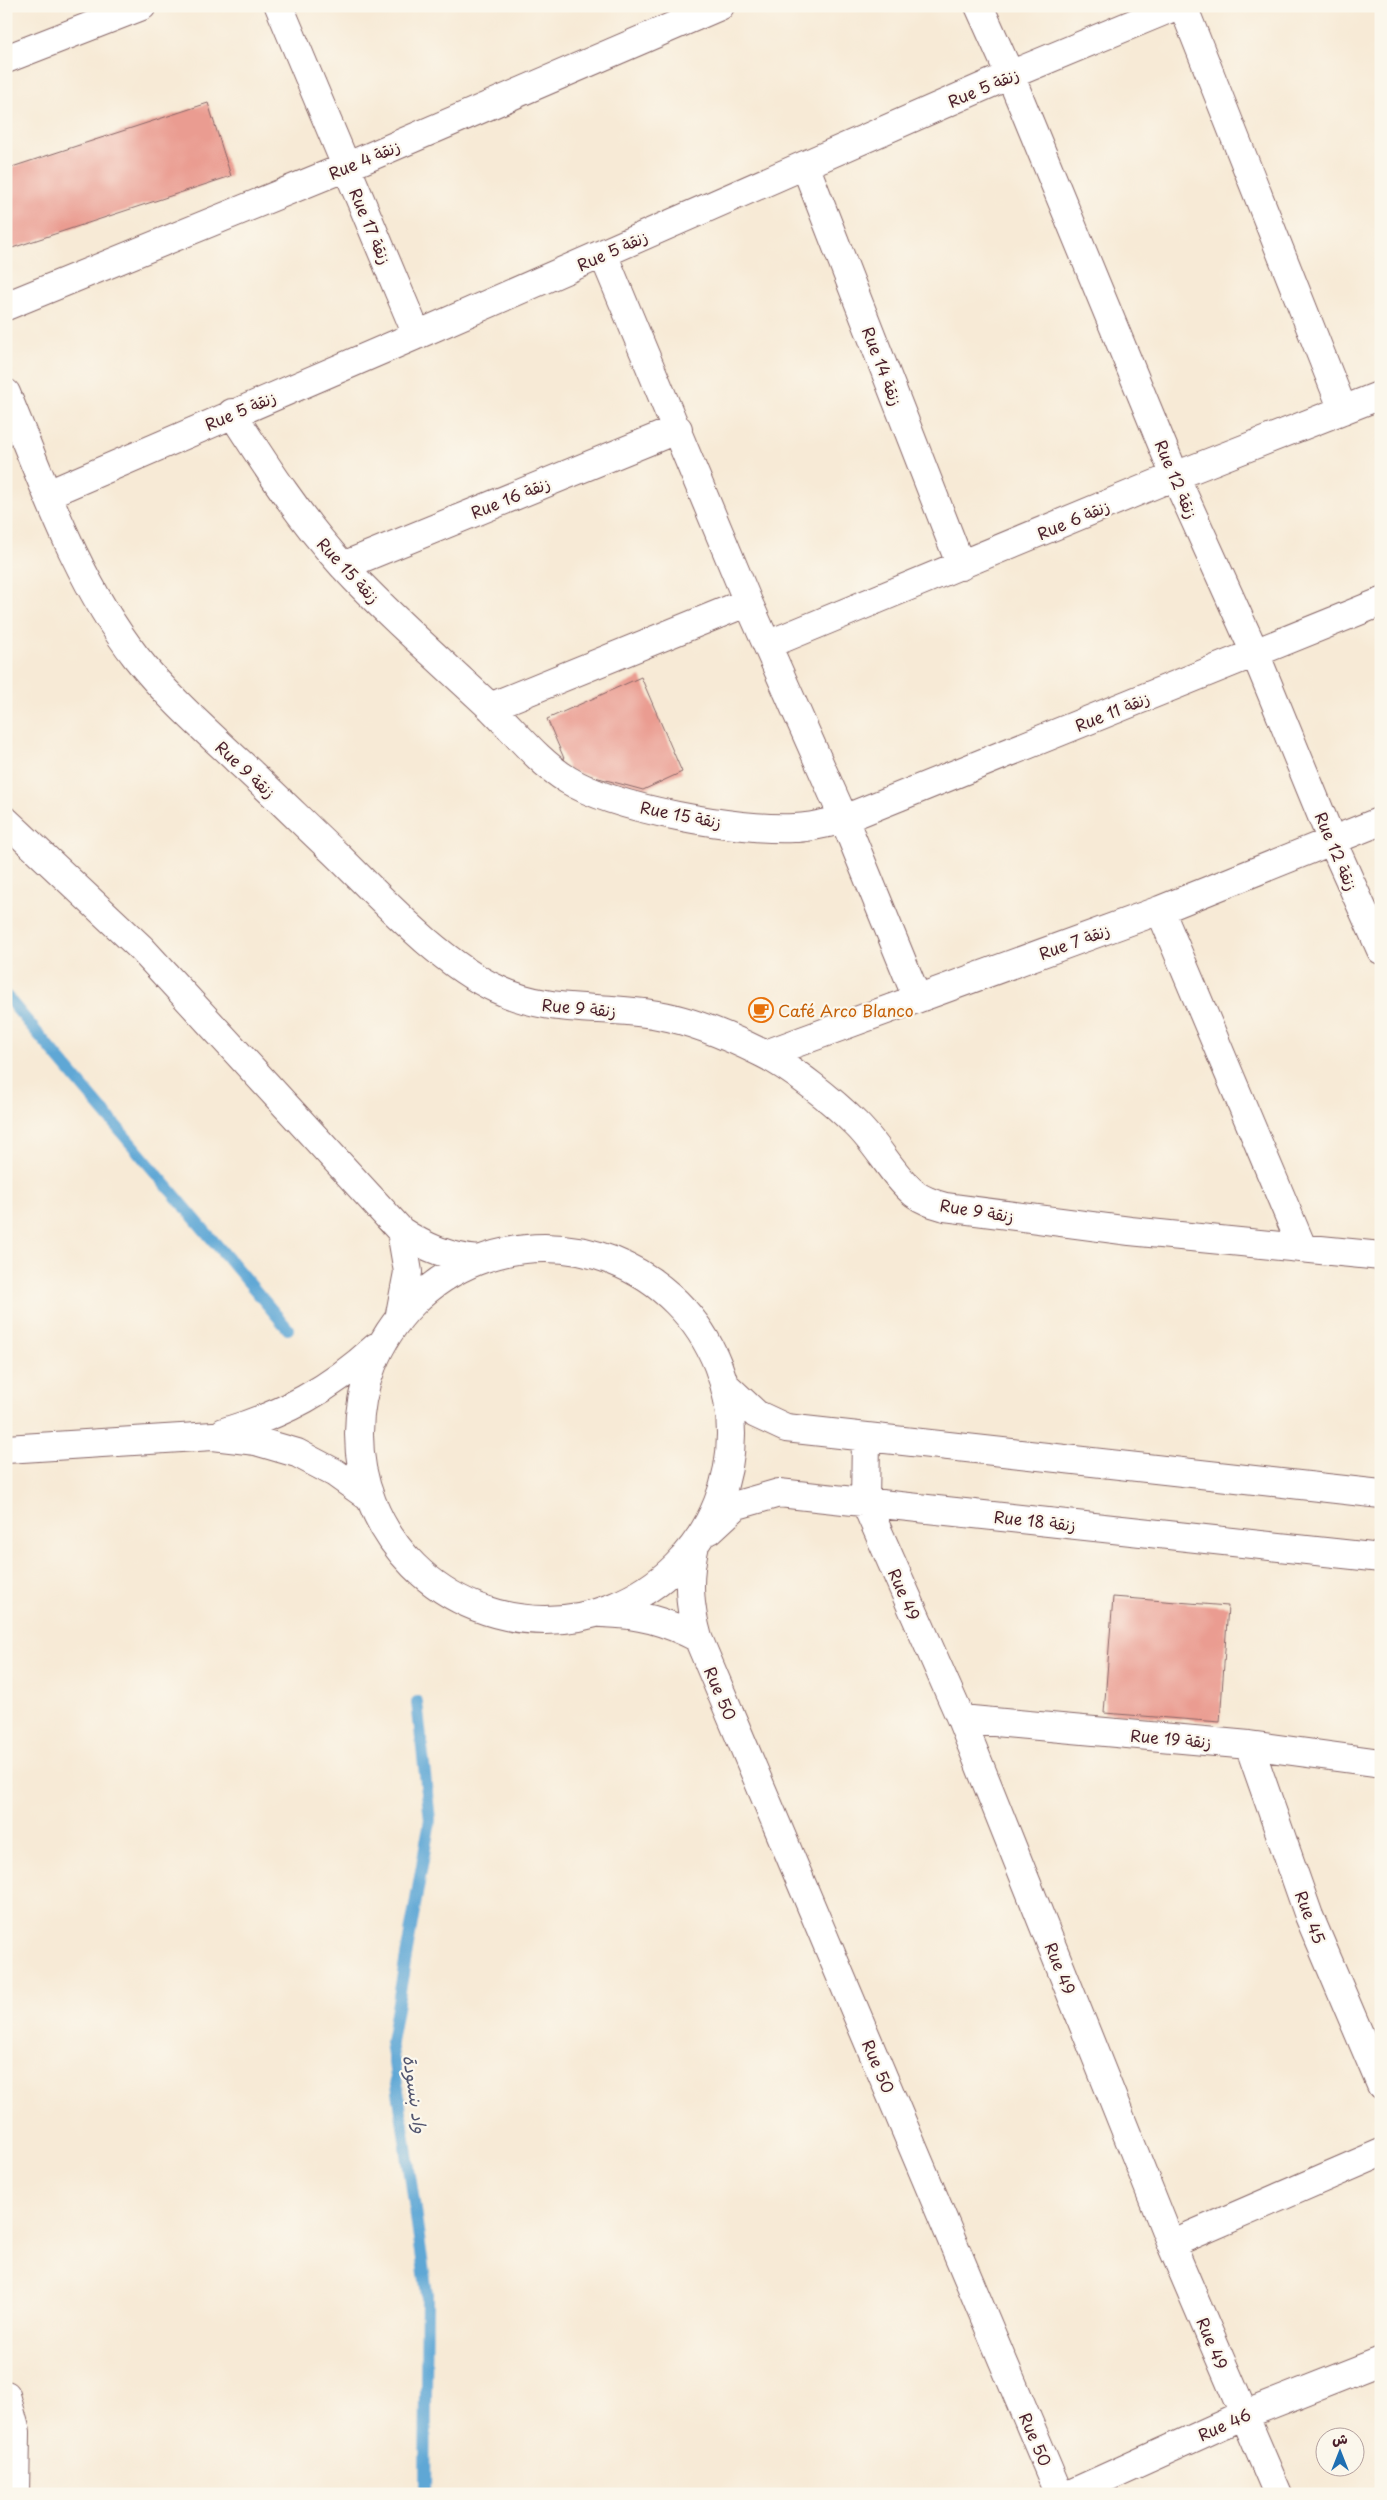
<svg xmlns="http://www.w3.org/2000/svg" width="1387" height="2500" viewBox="0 0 1387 2500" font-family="'Playpen Sans','Playpen Sans Arabic',sans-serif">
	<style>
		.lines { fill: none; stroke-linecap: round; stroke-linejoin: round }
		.stream { stroke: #5ea7d5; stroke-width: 12 }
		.building { fill: #ea9c91 }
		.minor-casing { stroke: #876667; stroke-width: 30 }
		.minor { stroke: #fff; stroke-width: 28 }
		.labels { text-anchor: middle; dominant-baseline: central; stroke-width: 4.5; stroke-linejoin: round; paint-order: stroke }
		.street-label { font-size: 16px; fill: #4a1f2b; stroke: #fbf7ec }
		.food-label { font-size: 16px; fill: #c56008; stroke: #fbf7ec; text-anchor: start }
		.water-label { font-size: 18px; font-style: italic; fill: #52556f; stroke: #fbf7ec }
	</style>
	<rect width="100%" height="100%" fill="#fbf7ec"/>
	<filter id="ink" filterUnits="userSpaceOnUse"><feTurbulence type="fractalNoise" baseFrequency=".02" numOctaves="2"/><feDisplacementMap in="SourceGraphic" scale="10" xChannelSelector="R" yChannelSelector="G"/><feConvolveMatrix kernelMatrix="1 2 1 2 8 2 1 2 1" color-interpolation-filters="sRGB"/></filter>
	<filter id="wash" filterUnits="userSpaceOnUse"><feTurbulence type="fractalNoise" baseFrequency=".0096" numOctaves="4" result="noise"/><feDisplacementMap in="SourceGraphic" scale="20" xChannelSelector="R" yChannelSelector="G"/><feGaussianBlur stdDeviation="1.12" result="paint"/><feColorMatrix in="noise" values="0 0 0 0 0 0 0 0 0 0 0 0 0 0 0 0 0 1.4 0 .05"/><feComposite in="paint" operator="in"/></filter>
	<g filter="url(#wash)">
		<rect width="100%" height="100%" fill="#f7ead6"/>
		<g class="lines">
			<path class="stream" d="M 6,996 L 288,1329
				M 417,1702 L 430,1820 L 391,2042 L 427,2294 L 425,2494"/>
		</g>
		<g id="blocks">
			<path class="building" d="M 208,103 L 231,176 L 6,250 L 6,169 Z
				M 641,677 L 682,772 L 643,790 L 569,770 L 547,719 Z
				M 1113,1597 L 1228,1606 L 1220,1722 L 1104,1713 Z"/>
		</g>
	</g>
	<g filter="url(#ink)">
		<use href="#blocks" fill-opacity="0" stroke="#876667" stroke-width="1"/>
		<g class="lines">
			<defs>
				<path id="minor" d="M 279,6 L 417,335
					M 979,6 L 1010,75 L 1175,476 L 1255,653 L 1332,841 L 1381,950
					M 1183,6 L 1343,410
					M 6,59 L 142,6
					M 805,165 L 961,566
					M 603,254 L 748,602 L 844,819 L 917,998
					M 6,306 L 346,167 L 720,6
					M 6,393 C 43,482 76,580 136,657 C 166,695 202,727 237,760 C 271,791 303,823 337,855 C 382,899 440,963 497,989 C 548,1014 603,1005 658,1015 C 693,1021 730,1037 762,1053 C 791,1067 833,1101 856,1124 C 878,1145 892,1175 915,1194 C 924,1201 935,1204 945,1207 L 1130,1231 L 1381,1256
					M 232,413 C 266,466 300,519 343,566 C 388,615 439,659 488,705 C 514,730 537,761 568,780 C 615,809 738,831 794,828 C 811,828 827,823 844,819 L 1381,602
					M 48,494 L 417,335 L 1010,75 L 1176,6
					M 343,566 L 678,429
					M 767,645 L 1175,476 L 1381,395
					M 490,707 L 748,602
					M 6,821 L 141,948 L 401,1231 C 426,1248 449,1257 479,1260
					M 1160,910 L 1302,1247
					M 766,1054 L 1160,910 L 1381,821
					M359 1434a186 186 0 1 1 372 0a186 186 0 1 1-372 0Z
					M 400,1314 L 408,1272 L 401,1231
					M 724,1384 L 756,1414 L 786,1428 L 1381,1494
					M 224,1432 C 284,1414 329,1390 376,1347
					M 866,1438 L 865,1502 L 961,1719 L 1171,2244 L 1278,2494
					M 6,1449 L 213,1436 L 256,1441 L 297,1453 L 335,1473 L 370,1498
					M 710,1530 L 737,1505 L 779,1493 L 1381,1558
					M 695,1545 C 687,1578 689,1606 698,1638 L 1059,2494
					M 602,1613 C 640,1614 665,1621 698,1638
					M 961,1719 L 1249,1745 L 1381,1763
					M 1249,1745 L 1309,1916 L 1381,2085
					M 1171,2244 L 1381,2153
					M 6,2395 L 16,2432 L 15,2494
					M 1070,2494 L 1244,2415 L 1381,2361"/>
			</defs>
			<use href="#minor" class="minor-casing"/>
			<use href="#minor" class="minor"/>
		</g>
	</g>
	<defs>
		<symbol id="cafe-ring" viewBox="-11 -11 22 22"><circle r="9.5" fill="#fbf7ec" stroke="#e8710a" stroke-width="1.5"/><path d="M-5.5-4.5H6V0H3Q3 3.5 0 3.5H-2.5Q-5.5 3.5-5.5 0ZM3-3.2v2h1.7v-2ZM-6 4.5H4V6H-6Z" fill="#e8710a"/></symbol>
	</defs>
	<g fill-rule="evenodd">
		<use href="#cafe-ring" x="747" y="996" width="28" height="28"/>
	</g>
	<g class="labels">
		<g class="street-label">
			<text transform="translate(983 87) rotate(-23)">Rue 5 زنقة</text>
			<text transform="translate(364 159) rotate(-23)">Rue 4 زنقة</text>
			<text transform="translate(371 226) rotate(67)">Rue 17 زنقة</text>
			<text transform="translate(612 250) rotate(-24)">Rue 5 زنقة</text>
			<text transform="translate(883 366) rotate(69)">Rue 14 زنقة</text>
			<text transform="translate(240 410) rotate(-23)">Rue 5 زنقة</text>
			<text transform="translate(1177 479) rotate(67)">Rue 12 زنقة</text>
			<text transform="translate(510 497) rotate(-22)">Rue 16 زنقة</text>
			<text transform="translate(1073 519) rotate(-23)">Rue 6 زنقة</text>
			<text transform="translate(349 570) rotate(47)">Rue 15 زنقة</text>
			<text transform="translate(1112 711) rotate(-22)">Rue 11 زنقة</text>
			<text transform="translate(246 769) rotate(43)">Rue 9 زنقة</text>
			<text transform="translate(681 814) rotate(11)">Rue 15 زنقة</text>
			<text transform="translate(1337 851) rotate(67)">Rue 12 زنقة</text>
			<text transform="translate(1074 941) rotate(-20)">Rue 7 زنقة</text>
			<text transform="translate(579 1007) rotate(5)">Rue 9 زنقة</text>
			<text transform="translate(977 1210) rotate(9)">Rue 9 زنقة</text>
			<text transform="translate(1035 1520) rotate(6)">Rue 18 زنقة</text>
			<text transform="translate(905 1594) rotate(66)">Rue 49</text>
			<text transform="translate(721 1693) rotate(67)">Rue 50</text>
			<text transform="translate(1171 1738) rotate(5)">Rue 19 زنقة</text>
			<text transform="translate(1311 1917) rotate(69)">Rue 45</text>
			<text transform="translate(1061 1968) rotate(68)">Rue 49</text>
			<text transform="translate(879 2066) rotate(67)">Rue 50</text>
			<text transform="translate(1213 2343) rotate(67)">Rue 49</text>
			<text transform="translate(1224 2424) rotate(-24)">Rue 46</text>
			<text transform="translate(1036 2439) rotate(67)">Rue 50</text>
		</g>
		<g class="food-label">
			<text x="778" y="1010">Café Arco Blanco</text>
		</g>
		<g class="water-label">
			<text transform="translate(416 2094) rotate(82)">واد بنسودة</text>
		</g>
	</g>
	<rect width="1387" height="2500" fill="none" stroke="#fbf7ec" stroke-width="25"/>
	<g transform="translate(1340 2452)"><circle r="24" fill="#fbf7ec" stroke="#b4a19f"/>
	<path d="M0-4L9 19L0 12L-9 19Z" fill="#1f6fb2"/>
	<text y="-8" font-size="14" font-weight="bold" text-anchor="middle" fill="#4a1f2b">ش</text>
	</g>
</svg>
